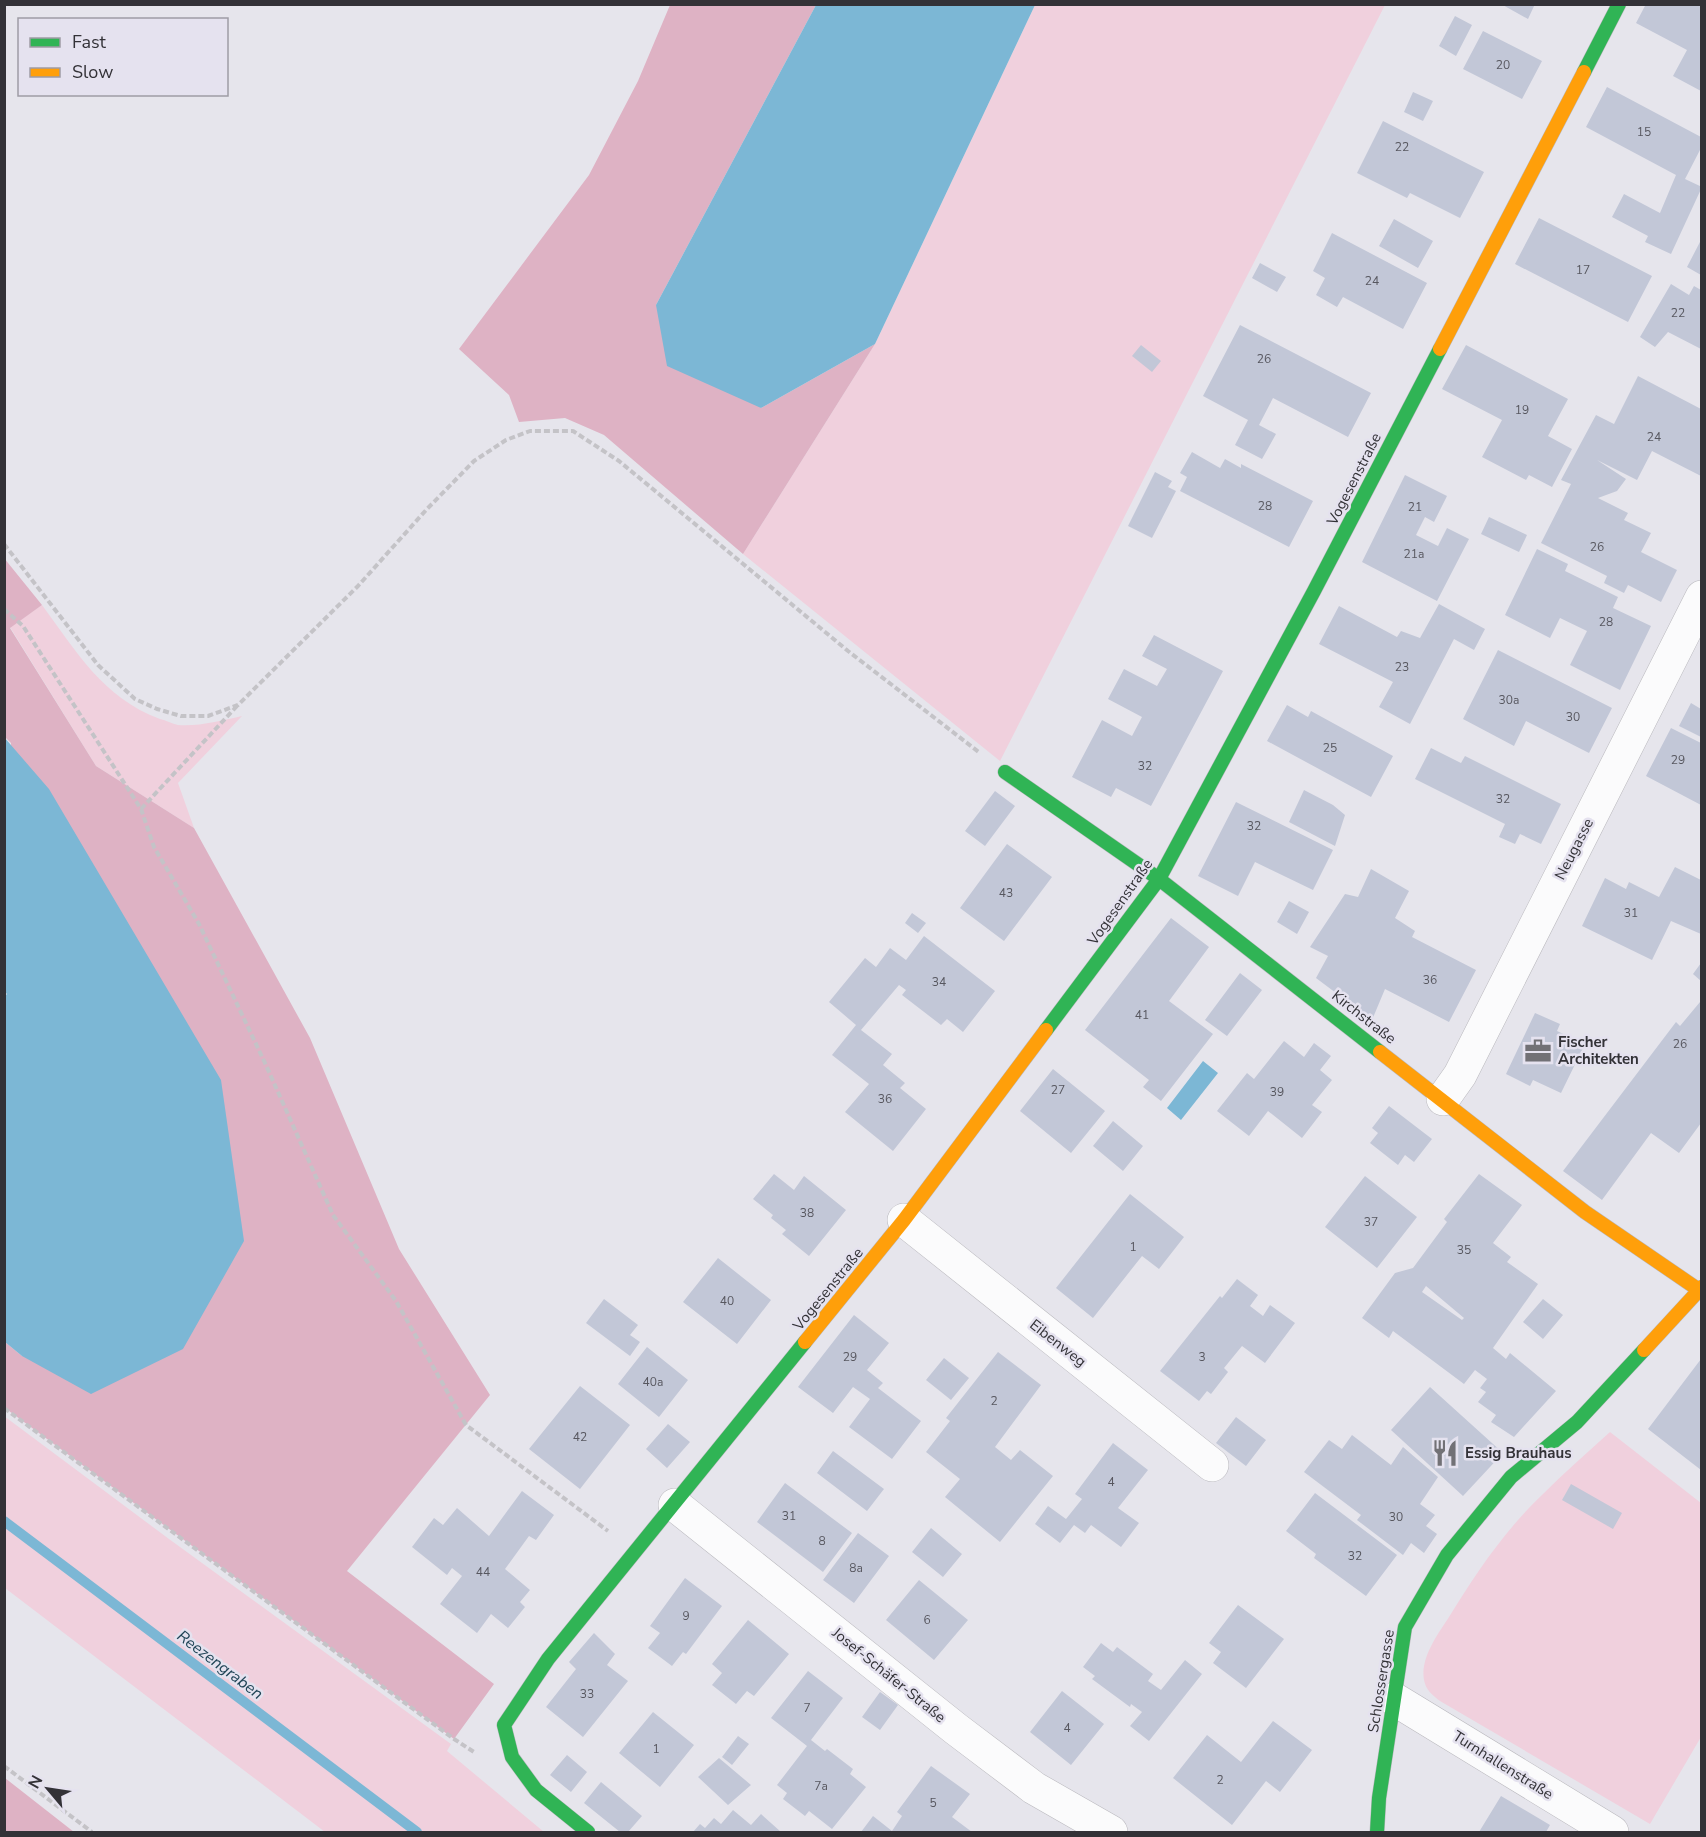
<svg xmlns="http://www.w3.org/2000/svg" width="1706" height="1837" viewBox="0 0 1706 1837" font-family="'Nunito Sans',sans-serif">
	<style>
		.green { fill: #f0d0dd }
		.forest { fill: #deb2c4 }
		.water { fill: #7cb7d5 }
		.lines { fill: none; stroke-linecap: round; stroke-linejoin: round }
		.stream { stroke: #7cb7d5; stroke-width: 10 }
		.building { fill: #c2c7d7; fill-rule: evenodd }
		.street-casing { stroke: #b9b8bd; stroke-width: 34 }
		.fast-casing { stroke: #b9b8bd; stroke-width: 15 }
		.slow-casing { stroke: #b9b8bd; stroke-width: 15 }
		.path { stroke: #c4c3c7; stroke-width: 4; stroke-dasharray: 6 3; stroke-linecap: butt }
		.street { stroke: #fbfbfc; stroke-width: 33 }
		.fast { stroke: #30b455; stroke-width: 14 }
		.slow { stroke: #ff9f0a; stroke-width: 14 }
		.labels { text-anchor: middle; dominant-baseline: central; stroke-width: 5; stroke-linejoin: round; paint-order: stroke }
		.number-label { font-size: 12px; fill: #57575f }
		.street-label { font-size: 15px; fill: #333237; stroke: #e5e2ef }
		.poi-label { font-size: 15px; font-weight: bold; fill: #333237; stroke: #e5e2ef; text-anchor: start }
		.water-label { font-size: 16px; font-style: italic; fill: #204456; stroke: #e5e2ef }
	</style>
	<rect width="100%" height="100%" fill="#e6e5ec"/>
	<path class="green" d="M 1035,5 L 1385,5 L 1000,761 L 743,554 L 875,344 Z
		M 42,605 C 76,651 103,698 160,719 C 166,720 172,724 178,725 C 197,727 224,720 242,716 L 178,783 L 194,828 L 96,766 L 10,627 Z
		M 4,1416 L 169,1539 L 451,1744 L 447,1751 L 544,1832 L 325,1832 L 5,1588 Z
		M 1610,1432 L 1701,1503 L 1701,1737 L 1650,1824 L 1440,1701 C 1432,1695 1426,1690 1424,1680 C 1420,1658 1438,1634 1449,1617 C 1476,1573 1505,1530 1543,1494 C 1565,1472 1588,1452 1610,1432 Z"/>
	<path class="forest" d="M 670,5 L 816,5 L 656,305 L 761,408 L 875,344 L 743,554 L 604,435 L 565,418 L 519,422 L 509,395 L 459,349 L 589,175 L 638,81 Z
		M 4,558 L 42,605 L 10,628 L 96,766 L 194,828 L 310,1038 L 399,1249 L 490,1395 L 347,1571 L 494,1684 L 454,1739 L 5,1408 L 5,1342 L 22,1356 L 11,743 L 5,737 Z
		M 5,1778 L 74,1832 L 5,1832 Z"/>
	<path class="water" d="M 816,5 L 1035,5 L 875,344 L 761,408 L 667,366 L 656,305 Z
		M 4,737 L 49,789 L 221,1080 L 244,1241 L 183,1349 L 91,1394 L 22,1356 L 5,1342 L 4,997 L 7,994 L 4,991 Z
		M 1203,1061 L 1218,1073 L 1181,1120 L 1167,1108 Z"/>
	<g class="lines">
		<path class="stream" d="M 4,1521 L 417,1832"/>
	</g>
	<path class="building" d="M 1501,4 L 1535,4 L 1528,19 Z
		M 1646,4 L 1701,4 L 1701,91 L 1673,76 L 1687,50 L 1636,23 Z
		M 1455,16 L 1472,25 L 1456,56 L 1439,46 Z
		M 1483,31 L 1542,61 L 1522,99 L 1463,69 Z
		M 1607,87 L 1701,137 L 1701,148 L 1685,179 L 1702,187 L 1671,254 L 1645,242 L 1648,236 L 1612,217 L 1624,194 L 1660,213 L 1676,175 L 1586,127 Z
		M 1413,92 L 1433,101 L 1423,121 L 1404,112 Z
		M 1383,121 L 1484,172 L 1460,218 L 1410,193 L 1407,198 L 1357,173 Z
		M 1539,218 L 1652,276 L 1628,322 L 1515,264 Z
		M 1394,219 L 1433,241 L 1418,268 L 1379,246 Z
		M 1332,233 L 1427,283 L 1403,329 L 1343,297 L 1337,307 L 1316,295 L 1325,278 L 1313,271 Z
		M 1701,240 L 1701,275 L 1687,267 Z
		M 1260,263 L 1286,277 L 1277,292 L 1252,278 Z
		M 1671,284 L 1689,295 L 1694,286 L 1701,290 L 1701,349 L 1668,332 L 1655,347 L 1640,337 Z
		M 1240,325 L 1371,393 L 1348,437 L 1273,398 L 1259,425 L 1276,434 L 1262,459 L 1235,445 L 1248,420 L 1203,396 Z
		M 1141,345 L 1161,361 L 1152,372 L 1132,356 Z
		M 1466,345 L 1568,399 L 1548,436 L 1572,449 L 1552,487 L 1529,475 L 1526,480 L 1482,457 L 1502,420 L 1442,389 Z
		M 1638,376 L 1701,409 L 1701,476 L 1652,451 L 1637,480 L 1597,460 L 1626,479 L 1617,491 L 1598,498 L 1628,513 L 1624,520 L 1651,533 L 1641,552 L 1677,570 L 1661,602 L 1628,585 L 1624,593 L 1604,583 L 1607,576 L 1541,543 L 1571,484 L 1561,480 L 1596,415 L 1614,424 Z
		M 1192,452 L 1220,468 L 1225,459 L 1241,468 L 1241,464 L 1313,501 L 1289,547 L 1180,491 L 1187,477 L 1180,473 Z
		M 1155,472 L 1172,481 L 1168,487 L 1176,491 L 1152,538 L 1128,526 Z
		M 1405,475 L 1447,496 L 1434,522 L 1425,517 L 1416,535 L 1438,546 L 1447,528 L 1469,539 L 1437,601 L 1362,562 Z
		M 1489,517 L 1527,535 L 1519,552 L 1481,534 Z
		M 1537,549 L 1568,564 L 1565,571 L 1618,597 L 1613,608 L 1651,626 L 1620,690 L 1570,665 L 1587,631 L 1560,618 L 1550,638 L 1505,615 Z
		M 1439,604 L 1485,629 L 1474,650 L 1454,639 L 1410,724 L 1379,707 L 1393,682 L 1319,644 L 1339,606 L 1397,637 L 1401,631 L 1420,638 Z
		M 1154,635 L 1223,671 L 1151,806 L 1116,788 L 1111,797 L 1072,777 L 1102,720 L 1132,736 L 1142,717 L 1108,699 L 1124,669 L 1157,686 L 1167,669 L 1142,656 Z
		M 1498,650 L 1612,708 L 1589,753 L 1526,721 L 1514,746 L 1463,719 Z
		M 1691,703 L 1701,709 L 1701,737 L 1679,726 Z
		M 1287,705 L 1308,717 L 1311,711 L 1393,756 L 1371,797 L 1267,741 Z
		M 1671,728 L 1701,743 L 1701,805 L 1646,776 Z
		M 1431,748 L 1461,763 L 1465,756 L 1561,804 L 1541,844 L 1520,834 L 1515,844 L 1499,837 L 1505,824 L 1415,779 Z
		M 1304,790 L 1333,805 L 1345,815 L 1335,846 L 1289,822 Z
		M 995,791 L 1015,806 L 985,846 L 965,831 Z
		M 1236,802 L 1333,850 L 1313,890 L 1255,862 L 1238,896 L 1198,876 Z
		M 1007,844 L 1052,877 L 1004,941 L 960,908 Z
		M 1675,867 L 1701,880 L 1701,934 L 1671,921 L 1652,960 L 1582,926 L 1605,878 L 1626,889 L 1629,882 L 1659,897 Z
		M 1371,869 L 1409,891 L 1395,918 L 1415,931 L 1412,937 L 1476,970 L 1449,1022 L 1385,989 L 1372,1020 L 1316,978 L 1328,956 L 1310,947 L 1345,894 L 1358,897 Z
		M 1289,901 L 1309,912 L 1297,934 L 1277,922 Z
		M 912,913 L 926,923 L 918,933 L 905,923 Z
		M 1171,918 L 1209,947 L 1169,1001 L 1213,1034 L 1161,1101 L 1143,1087 L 1149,1080 L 1085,1030 Z
		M 924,936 L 995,991 L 963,1032 L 947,1019 L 941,1025 L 902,995 L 906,990 L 899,985 L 861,1030 L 892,1054 L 883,1065 L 905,1083 L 900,1088 L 926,1109 L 893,1151 L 845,1112 L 869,1084 L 832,1055 L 856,1025 L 829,1002 L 865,958 L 876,967 L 890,948 L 906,960 Z
		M 1701,963 L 1701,981 L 1693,974 Z
		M 1240,973 L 1262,990 L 1227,1036 L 1205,1020 Z
		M 1700,1002 L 1701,1003 L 1701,1123 L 1679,1153 L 1651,1133 L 1602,1200 L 1563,1171 L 1676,1022 L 1680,1026 Z
		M 1535,1013 L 1560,1024 L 1557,1031 L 1585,1044 L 1561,1093 L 1533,1080 L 1530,1086 L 1506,1074 Z
		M 1284,1041 L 1304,1057 L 1314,1043 L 1331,1056 L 1320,1070 L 1332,1080 L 1312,1105 L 1322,1112 L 1302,1138 L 1268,1111 L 1249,1136 L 1217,1111 L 1247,1073 L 1254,1079 Z
		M 1053,1069 L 1105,1111 L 1071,1153 L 1020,1111 Z
		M 1389,1106 L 1432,1139 L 1414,1162 L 1405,1155 L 1398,1165 L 1370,1143 L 1378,1133 L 1372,1128 Z
		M 1113,1121 L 1143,1146 L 1123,1171 L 1093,1146 Z
		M 774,1174 L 794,1190 L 804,1176 L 846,1210 L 809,1256 L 782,1234 L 786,1230 L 771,1218 L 773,1215 L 753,1199 Z
		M 1479,1174 L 1522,1205 L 1493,1243 L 1511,1257 L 1507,1262 L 1538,1284 L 1493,1348 L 1506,1359 L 1510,1353 L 1556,1391 L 1514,1437 L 1491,1422 L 1496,1415 L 1478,1402 L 1486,1392 L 1480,1388 L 1487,1379 L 1475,1370 L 1464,1384 L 1393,1331 L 1389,1338 L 1362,1318 L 1395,1273 L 1413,1268 L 1447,1222 L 1444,1219 ZM 1426,1286 L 1464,1318 L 1462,1320 L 1422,1292 Z
		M 1365,1176 L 1417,1217 L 1377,1268 L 1325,1227 Z
		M 1130,1194 L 1184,1237 L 1159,1269 L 1142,1256 L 1093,1318 L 1056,1288 Z
		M 718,1258 L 771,1300 L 737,1344 L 683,1302 Z
		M 1237,1279 L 1258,1295 L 1250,1306 L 1263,1316 L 1270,1305 L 1295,1323 L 1265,1363 L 1242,1346 L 1224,1368 L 1228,1372 L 1211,1394 L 1207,1391 L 1199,1401 L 1160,1371 L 1220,1296 L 1222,1298 Z
		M 604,1299 L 638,1325 L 630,1335 L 640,1342 L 630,1356 L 586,1323 Z
		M 1543,1299 L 1563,1315 L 1543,1339 L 1523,1322 Z
		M 854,1315 L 889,1343 L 867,1370 L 883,1383 L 878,1388 L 921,1421 L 892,1459 L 849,1427 L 870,1399 L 853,1387 L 833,1413 L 798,1387 Z
		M 647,1347 L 688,1380 L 659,1417 L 618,1384 Z
		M 998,1352 L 1041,1385 L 995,1447 L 1011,1460 L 1020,1450 L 1053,1476 L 1000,1542 L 945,1497 L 960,1479 L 926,1452 L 950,1421 L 946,1418 Z
		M 944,1358 L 969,1378 L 951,1400 L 926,1380 Z
		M 1701,1359 L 1701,1470 L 1648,1429 Z
		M 580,1386 L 630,1425 L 580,1489 L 529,1449 Z
		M 1430,1387 L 1503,1453 L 1463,1496 L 1391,1430 Z
		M 1236,1417 L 1266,1440 L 1246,1466 L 1216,1443 Z
		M 668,1424 L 690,1442 L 667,1468 L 646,1449 Z
		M 1352,1435 L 1391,1465 L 1403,1447 L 1438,1477 L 1420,1504 L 1435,1515 L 1426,1526 L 1437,1534 L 1424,1553 L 1411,1543 L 1403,1555 L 1357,1520 L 1361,1515 L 1304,1472 L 1329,1440 L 1342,1449 Z
		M 1113,1443 L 1148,1470 L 1118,1508 L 1139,1523 L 1121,1547 L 1091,1525 L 1085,1533 L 1074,1525 L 1060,1543 L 1035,1524 L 1048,1506 L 1066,1519 L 1082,1499 L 1075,1494 Z
		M 833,1451 L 884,1489 L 867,1511 L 817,1473 Z
		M 785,1483 L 852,1533 L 823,1572 L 757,1522 Z
		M 1571,1484 L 1622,1513 L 1613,1529 L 1562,1500 Z
		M 522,1491 L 554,1515 L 536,1540 L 529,1536 L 505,1569 L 530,1590 L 520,1602 L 525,1607 L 508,1628 L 491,1614 L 477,1633 L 440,1604 L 462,1576 L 452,1568 L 447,1575 L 412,1547 L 434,1518 L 443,1525 L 457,1508 L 489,1536 Z
		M 1315,1493 L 1397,1555 L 1366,1596 L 1314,1558 L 1316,1554 L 1286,1531 Z
		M 931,1528 L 962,1554 L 943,1577 L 912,1552 Z
		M 858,1533 L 889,1556 L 854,1603 L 823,1580 Z
		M 685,1578 L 722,1606 L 686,1654 L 683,1652 L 672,1666 L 648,1648 L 660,1633 L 650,1626 Z
		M 919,1580 L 968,1620 L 934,1660 L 886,1620 Z
		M 1238,1605 L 1284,1639 L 1246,1688 L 1213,1663 L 1221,1652 L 1209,1643 Z
		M 748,1620 L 789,1654 L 754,1696 L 747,1691 L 736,1704 L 712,1685 L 722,1673 L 712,1664 Z
		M 594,1633 L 615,1654 L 607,1665 L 628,1681 L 583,1737 L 546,1707 L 576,1669 L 569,1662 Z
		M 1101,1643 L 1113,1652 L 1117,1647 L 1153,1674 L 1148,1681 L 1161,1690 L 1185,1660 L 1202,1674 L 1149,1741 L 1130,1726 L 1142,1712 L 1131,1704 L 1130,1707 L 1092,1679 L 1095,1676 L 1083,1667 Z
		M 808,1671 L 843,1698 L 811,1740 L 825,1751 L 827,1749 L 853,1769 L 850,1774 L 866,1787 L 832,1829 L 809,1811 L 805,1816 L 783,1799 L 787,1793 L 777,1785 L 807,1746 L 771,1718 Z
		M 1062,1691 L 1104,1724 L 1071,1765 L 1030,1732 Z
		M 880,1692 L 898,1705 L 880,1730 L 862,1717 Z
		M 653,1712 L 694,1745 L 660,1787 L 619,1753 Z
		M 1273,1721 L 1312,1750 L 1280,1792 L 1266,1781 L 1232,1825 L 1173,1778 L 1207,1735 L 1241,1762 Z
		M 738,1736 L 749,1744 L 732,1765 L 722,1757 Z
		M 567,1755 L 587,1772 L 571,1792 L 550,1775 Z
		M 719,1758 L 751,1785 L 728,1805 L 698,1777 Z
		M 931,1766 L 970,1794 L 952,1817 L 972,1832 L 861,1832 L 873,1816 L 892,1831 L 902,1816 L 897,1812 Z
		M 601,1782 L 642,1816 L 628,1832 L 620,1832 L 584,1803 Z
		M 1501,1796 L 1550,1825 L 1546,1832 L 1479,1832 Z
		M 733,1810 L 751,1825 L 761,1814 L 781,1832 L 693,1832 L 700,1824 L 705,1828 L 714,1818 L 721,1824 Z"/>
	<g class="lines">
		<defs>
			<path id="street" d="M 1443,1099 L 1460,1075 L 1702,597
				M 904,1220 L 1212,1465
				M 675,1505 L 956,1729 L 1034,1788 L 1111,1832
				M 1394,1699 L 1612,1832"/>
			<path id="fast" d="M 1584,72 L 1619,4
				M 1005,772 L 1159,879 L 1380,1052
				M 1046,1030 L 1159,879 L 1314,591 L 1440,349
				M 588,1832 L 536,1790 L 512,1757 L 504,1725 L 548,1659 L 805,1342
				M 1377,1832 L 1379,1798 L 1405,1627 L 1447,1555 L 1511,1477 L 1577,1422 L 1644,1350"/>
			<path id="slow" d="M 1440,349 L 1584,72
				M 1380,1052 L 1585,1212 L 1702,1292
				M 805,1342 L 904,1220 L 1046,1030
				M 1644,1350 L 1702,1287"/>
		</defs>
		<use href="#street" class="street-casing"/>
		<use href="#fast" class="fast-casing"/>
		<use href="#slow" class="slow-casing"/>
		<path class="path" d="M 4,544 L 98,665 L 135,699 L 157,709 L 181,716 L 208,716 L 238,705 L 358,586 L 427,509 L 474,461 L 506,440 L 530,431 L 573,431 L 619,461 L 848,651 L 980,753
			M 4,609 L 23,626 L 141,809 L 154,847 L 199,924 L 265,1063 L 333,1215 L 396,1301 L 466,1425 L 608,1531
			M 141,809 L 237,706
			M 4,1408 L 454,1739 L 474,1752
			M 4,1766 L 92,1832"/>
		<use href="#street" class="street"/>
		<use href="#fast" class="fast"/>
		<use href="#slow" class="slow"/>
	</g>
	<defs>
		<symbol id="office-bare" viewBox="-9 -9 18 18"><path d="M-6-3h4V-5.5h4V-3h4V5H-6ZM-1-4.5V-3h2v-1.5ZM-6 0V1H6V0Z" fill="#727176" stroke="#e5e2ef" stroke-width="2.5" paint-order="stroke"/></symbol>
		<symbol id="restaurant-bare" viewBox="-9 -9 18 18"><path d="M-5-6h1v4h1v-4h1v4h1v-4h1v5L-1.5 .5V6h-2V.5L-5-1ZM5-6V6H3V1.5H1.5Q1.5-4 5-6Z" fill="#727176" stroke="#e5e2ef" stroke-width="2.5" paint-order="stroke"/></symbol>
	</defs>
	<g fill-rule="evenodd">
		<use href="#office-bare" x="1519" y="1032" width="38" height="38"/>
		<use href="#restaurant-bare" x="1426" y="1434" width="38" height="38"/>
	</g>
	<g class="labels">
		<g class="number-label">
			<text x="1503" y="65">20</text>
			<text x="1644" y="132">15</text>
			<text x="1402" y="147">22</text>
			<text x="1583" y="270">17</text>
			<text x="1372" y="281">24</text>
			<text x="1678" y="313">22</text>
			<text x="1264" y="359">26</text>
			<text x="1522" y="410">19</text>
			<text x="1654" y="437">24</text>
			<text x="1265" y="506">28</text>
			<text x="1415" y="507">21</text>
			<text x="1597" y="547">26</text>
			<text x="1414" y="554">21a</text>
			<text x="1606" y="622">28</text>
			<text x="1402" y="667">23</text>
			<text x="1509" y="700">30a</text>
			<text x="1573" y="717">30</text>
			<text x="1330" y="748">25</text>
			<text x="1678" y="760">29</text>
			<text x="1145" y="766">32</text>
			<text x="1503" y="799">32</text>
			<text x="1254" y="826">32</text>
			<text x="1006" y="893">43</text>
			<text x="1631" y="913">31</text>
			<text x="1430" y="980">36</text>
			<text x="939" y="982">34</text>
			<text x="1142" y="1015">41</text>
			<text x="1680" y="1044">26</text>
			<text x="1058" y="1090">27</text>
			<text x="1277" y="1092">39</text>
			<text x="885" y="1099">36</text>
			<text x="807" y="1213">38</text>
			<text x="1371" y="1222">37</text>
			<text x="1133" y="1247">1</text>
			<text x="1464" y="1250">35</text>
			<text x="727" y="1301">40</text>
			<text x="850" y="1357">29</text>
			<text x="1202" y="1357">3</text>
			<text x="653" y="1382">40a</text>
			<text x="994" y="1401">2</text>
			<text x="580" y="1437">42</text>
			<text x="1111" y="1482">4</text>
			<text x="789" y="1516">31</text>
			<text x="1396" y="1517">30</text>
			<text x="822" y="1541">8</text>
			<text x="1355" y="1556">32</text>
			<text x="856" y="1568">8a</text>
			<text x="483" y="1572">44</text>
			<text x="686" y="1616">9</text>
			<text x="927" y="1620">6</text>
			<text x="587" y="1694">33</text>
			<text x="807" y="1708">7</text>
			<text x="1067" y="1728">4</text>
			<text x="656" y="1749">1</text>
			<text x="1220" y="1780">2</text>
			<text x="821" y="1786">7a</text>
			<text x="933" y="1803">5</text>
		</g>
		<g class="street-label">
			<text transform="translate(1354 479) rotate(-63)">Vogesenstraße</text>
			<text transform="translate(1574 849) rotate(-63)">Neugasse</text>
			<text transform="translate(1120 902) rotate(-55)">Vogesenstraße</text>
			<text transform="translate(1364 1017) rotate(38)">Kirchstraße</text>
			<text transform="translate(828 1289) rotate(-51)">Vogesenstraße</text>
			<text transform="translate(1058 1343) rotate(38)">Eibenweg</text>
			<text transform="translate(889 1675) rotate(39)">Josef-Schäfer-Straße</text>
			<text transform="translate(1381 1681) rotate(-81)">Schlossergasse</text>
			<text transform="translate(1503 1765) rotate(32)">Turnhallenstraße</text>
		</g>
		<g class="poi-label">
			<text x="1558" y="1042">Fischer<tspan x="1558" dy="17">Architekten</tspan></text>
			<text x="1465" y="1453">Essig Brauhaus</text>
		</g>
		<g class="water-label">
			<text transform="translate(220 1665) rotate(37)">Reezengraben</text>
		</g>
	</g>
	<rect width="1706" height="1837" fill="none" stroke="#333237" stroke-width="12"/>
	<rect x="18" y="18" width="210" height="78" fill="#e5e2ef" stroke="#9e9ca5" stroke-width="1.5"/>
	<rect x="30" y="38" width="30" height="9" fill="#30b455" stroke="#9e9ca5" stroke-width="1.5"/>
	<text x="72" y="48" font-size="18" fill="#333237">Fast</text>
	<rect x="30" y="68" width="30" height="9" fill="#ff9f0a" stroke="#9e9ca5" stroke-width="1.5"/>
	<text x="72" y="78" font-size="18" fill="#333237">Slow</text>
	<g transform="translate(48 1789) rotate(299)" stroke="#e5e2ef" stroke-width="4.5" paint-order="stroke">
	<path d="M0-4.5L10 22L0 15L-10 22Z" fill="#333237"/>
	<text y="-9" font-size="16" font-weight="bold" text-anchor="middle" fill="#333237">N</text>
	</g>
</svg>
